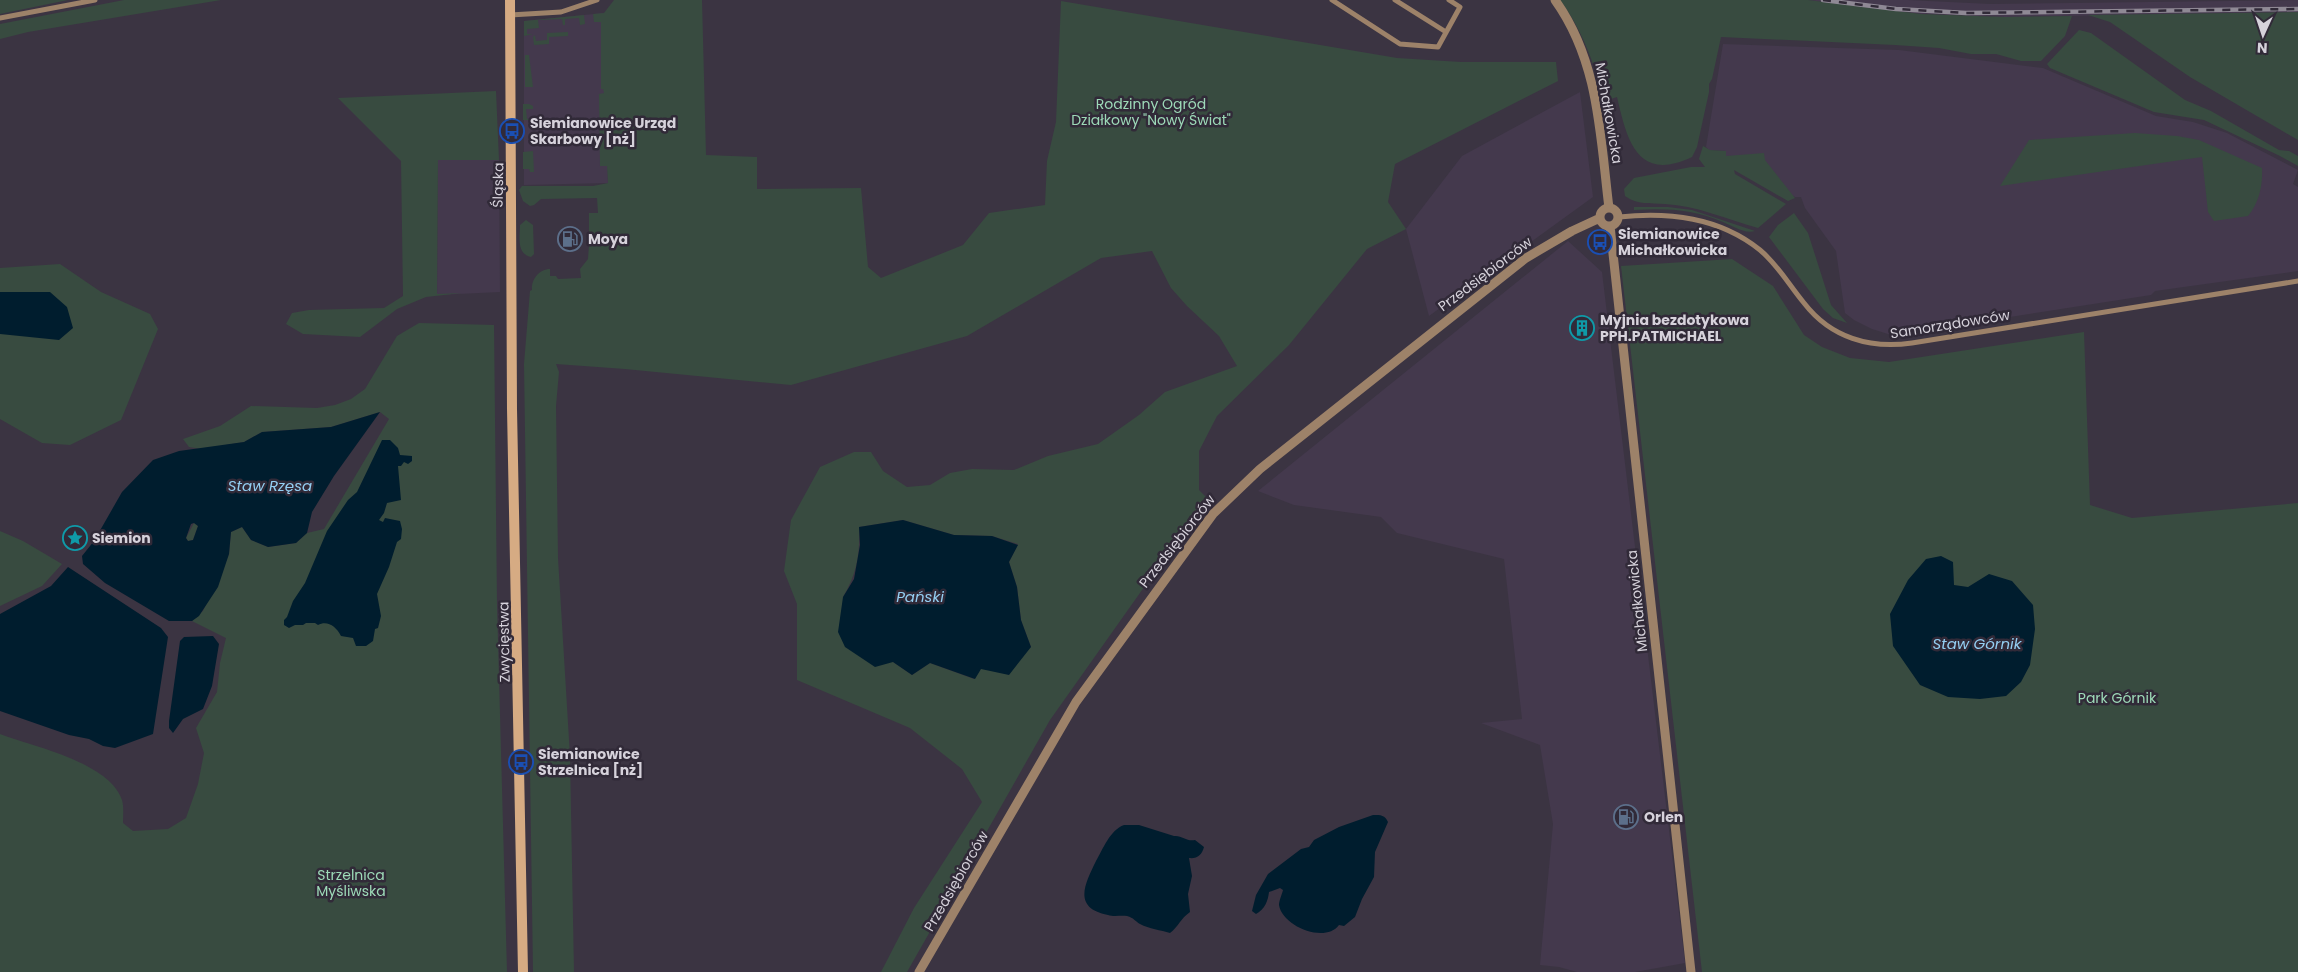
<svg xmlns="http://www.w3.org/2000/svg" width="2298" height="972" viewBox="0 0 2298 972" font-family="Poppins,sans-serif">
	<style>
		.built { fill: #44394d }
		.green { fill: #384b40; fill-rule: evenodd }
		.water { fill: #001d2e; fill-rule: evenodd }
		.lines { fill: none; stroke-linecap: round; stroke-linejoin: round }
		.minor { stroke: #9d8269; stroke-width: 5 }
		.tertiary { stroke: #9d8269; stroke-width: 9 }
		.secondary { stroke: #d6ab83; stroke-width: 10 }
		.rail-casing { stroke: #8f8995; stroke-width: 4.5 }
		.rail { stroke: #312a38; stroke-width: 2.5; stroke-dasharray: 8; stroke-linecap: butt }
		.labels { text-anchor: middle; dominant-baseline: central; stroke-width: 5; stroke-linejoin: round; paint-order: stroke }
		.park-label { font-size: 14px; fill: #9ddab8; stroke: #312a38 }
		.street-label { font-size: 14px; fill: #d6d2db; stroke: #312a38 }
		.poi-label { font-size: 14px; font-weight: bold; fill: #d6d2db; stroke: #312a38; text-anchor: start }
		.water-label { font-size: 15px; font-style: italic; fill: #94cef2; stroke: #312a38 }
	</style>
	<rect width="100%" height="100%" fill="#3b3442"/>
	<path class="built" d="M 1808,0 L 1908,0 L 1990,4 L 2298,0 L 2298,12 L 2005,17 L 1921,14 Z
		M 604,13 L 608,183 L 524,185 L 524,21 Z
		M 1723,44 L 1899,50 L 2043,68 L 2156,116 L 2193,122 L 2227,133 L 2298,170 L 2293,184 L 2298,187 L 2298,271 L 2155,291 L 2151,295 L 1900,334 L 1888,334 L 1872,329 L 1854,320 L 1845,313 L 1836,251 L 1805,208 L 1801,197 L 1795,197 L 1726,156 L 1725,151 L 1709,150 L 1706,147 Z
		M 1580,92 L 1593,197 L 1429,316 L 1406,229 L 1462,156 Z
		M 438,160 L 499,160 L 500,292 L 437,295 Z
		M 1568,241 L 1602,272 L 1685,963 L 1635,972 L 1577,972 L 1559,967 L 1540,965 L 1553,824 L 1540,745 L 1481,723 L 1522,719 L 1504,559 L 1397,533 L 1381,517 L 1294,505 L 1258,491 Z"/>
	<path class="green" d="M 0,0 L 68,0 L 0,14 Z
		M 124,0 L 221,0 L 28,32 L 0,39 L 0,24 Z
		M 614,0 L 702,0 L 706,155 L 757,157 L 757,189 L 861,188 L 868,267 L 881,278 L 963,245 L 989,213 L 1045,205 L 1047,161 L 1056,122 L 1061,1 L 1397,58 L 1461,62 L 1556,62 L 1558,81 L 1395,164 L 1388,202 L 1406,229 L 1367,249 L 1289,345 L 1217,416 L 1199,451 L 1199,490 L 1210,501 L 1147,583 L 1050,720 L 907,972 L 881,972 L 914,908 L 982,802 L 962,769 L 910,728 L 797,680 L 797,604 L 784,571 L 791,520 L 820,467 L 854,452 L 871,452 L 883,471 L 907,487 L 930,485 L 950,473 L 972,469 L 1014,470 L 1048,456 L 1098,444 L 1139,415 L 1165,392 L 1237,366 L 1219,336 L 1187,306 L 1171,288 L 1152,251 L 1101,258 L 967,336 L 791,385 L 625,369 L 556,364 L 559,372 L 556,406 L 558,558 L 570,756 L 574,972 L 533,972 L 524,364 L 530,291 L 532,290 C 531,280 539,269 550,269 L 550,276 L 556,276 L 558,279 L 581,278 L 580,269 L 588,259 L 589,245 L 593,244 L 592,236 L 589,236 L 589,213 L 598,213 L 597,198 L 541,199 L 534,205 L 530,206 L 523,201 L 519,190 L 522,186 L 593,186 L 608,183 L 607,166 L 600,166 L 599,94 L 604,93 L 603,89 L 601,89 L 601,22 L 594,22 L 593,14 L 604,13 ZM 903,520 L 954,535 L 992,536 L 1018,544 L 1009,562 L 1017,587 L 1021,620 L 1031,647 L 980,669 L 974,679 L 930,663 L 912,675 L 893,662 L 843,597 C 857,573 860,555 859,527 Z
		M 1560,0 L 1808,0 L 1921,14 L 2005,17 L 2072,16 L 2065,36 L 2041,61 L 2021,61 L 1996,54 L 1971,54 L 1939,48 L 1895,45 L 1721,37 L 1712,79 L 1709,84 L 1709,92 L 1697,147 L 1692,157 C 1637,183 1627,140 1617,97 L 1611,99 L 1607,107 L 1614,143 L 1611,144 C 1605,94 1590,40 1560,0 Z
		M 2298,12 L 2298,140 L 2190,77 L 2110,22 L 2088,15 Z
		M 584,15 L 585,24 L 580,25 L 579,18 L 565,19 L 565,25 L 563,25 L 562,19 L 538,20 L 539,28 L 527,29 L 527,34 L 533,34 L 524,36 L 524,21 Z
		M 2079,30 L 2091,33 L 2185,100 L 2211,111 L 2279,150 L 2289,151 L 2298,156 L 2298,166 L 2280,156 L 2204,120 L 2154,112 L 2050,68 L 2047,64 Z
		M 568,32 L 568,36 L 549,37 L 549,44 L 534,45 L 533,37 L 535,35 L 536,41 L 547,40 L 547,33 Z
		M 525,55 L 529,55 L 533,87 L 525,87 Z
		M 496,91 L 499,160 L 438,160 L 437,294 L 462,293 L 426,297 L 397,309 L 360,337 L 303,334 L 286,324 L 292,313 L 309,310 L 384,308 L 403,296 L 401,161 L 338,98 Z
		M 523,104 L 529,104 L 533,106 L 533,109 L 526,109 L 527,119 L 541,118 L 544,116 L 544,120 L 523,120 Z
		M 2135,133 L 2177,136 L 2199,140 L 2262,168 C 2263,185 2259,203 2248,216 L 2214,221 L 2208,212 L 2202,157 L 2000,186 L 2029,140 Z
		M 1703,146 L 1710,150 L 1726,151 L 1726,156 L 1764,153 L 1765,160 L 1795,198 L 1788,201 L 1734,170 L 1735,174 L 1786,204 L 1758,228 C 1726,219 1698,206 1665,204 C 1649,203 1638,205 1625,196 L 1624,189 L 1634,178 L 1691,167 L 1705,167 L 1699,159 Z
		M 533,151 L 534,172 L 530,172 L 529,169 L 523,169 L 523,152 Z
		M 1634,207 L 1668,207 L 1692,210 L 1755,231 C 1744,234 1733,226 1723,222 C 1694,209 1665,208 1634,210 Z
		M 1794,213 L 1808,233 L 1831,305 L 1847,323 L 1833,318 L 1823,309 L 1769,237 L 1778,225 Z
		M 526,220 L 533,225 L 534,254 L 531,257 C 516,254 520,236 520,225 Z
		M 1732,259 L 1773,286 L 1804,335 L 1822,347 L 1850,358 L 1889,362 L 2084,332 L 2090,505 L 2132,518 L 2298,503 L 2298,972 L 1702,972 L 1621,266 Z
		M 60,264 L 101,292 L 150,314 L 158,329 L 121,420 L 70,445 L 42,443 L 0,419 L 0,334 L 50,292 L 0,292 L 0,268 Z
		M 419,323 L 494,325 L 497,604 L 507,972 L 0,972 L 0,734 C 34,747 109,762 122,800 C 124,807 123,816 123,823 L 133,831 L 168,829 L 186,818 L 198,784 L 204,753 L 196,728 L 217,692 L 220,663 L 226,638 L 192,621 L 203,611 L 229,554 L 231,532 L 242,527 L 251,540 L 268,547 L 296,543 L 307,533 L 324,529 L 389,419 L 380,412 L 331,427 L 262,432 L 244,442 L 202,449 L 189,447 L 183,439 L 220,426 L 251,406 L 317,408 L 335,405 L 351,399 L 365,389 L 397,336 Z
		M 194,523 L 198,526 L 193,540 L 188,541 L 186,538 Z
		M 0,531 L 23,541 L 62,564 L 42,586 L 0,606 Z"/>
	<path class="water" d="M 0,292 L 50,292 L 67,307 L 73,328 L 59,340 L 0,334 Z
		M 380,412 L 334,476 L 312,512 L 307,533 L 296,543 L 268,547 L 251,540 L 242,527 L 231,532 L 229,554 L 218,587 L 199,616 L 192,621 L 169,621 L 105,583 L 83,564 L 82,556 L 94,541 L 122,492 L 153,460 L 179,451 L 244,442 L 262,432 L 331,427 ZM 194,523 L 198,526 L 193,540 L 188,541 L 186,538 L 191,524 Z
		M 382,440 L 390,440 L 398,448 L 400,455 L 412,456 L 412,461 L 408,464 L 404,462 L 401,466 L 398,466 L 401,500 L 387,503 L 384,513 L 379,520 L 383,522 L 385,518 L 400,521 L 402,529 L 401,539 L 397,542 L 389,567 L 377,594 L 381,616 L 378,628 L 375,629 L 373,641 L 366,646 L 356,646 L 353,638 L 341,636 C 336,626 327,620 318,625 L 315,623 L 306,623 L 303,625 L 295,625 L 289,628 L 284,625 L 284,620 L 287,617 L 293,601 L 305,583 L 327,531 L 348,500 L 357,492 Z
		M 903,520 L 954,535 L 992,536 L 1018,545 L 1009,562 L 1017,587 L 1021,620 L 1031,647 L 1009,675 L 981,669 L 975,679 L 930,663 L 912,675 L 893,662 L 875,667 L 845,647 L 838,632 L 843,597 L 854,579 L 860,545 L 859,527 Z
		M 1941,556 L 1953,562 L 1954,585 L 1968,587 L 1989,574 L 2012,581 L 2033,605 L 2035,629 L 2030,665 L 2021,682 L 2006,696 L 1980,699 L 1948,697 L 1920,685 L 1893,646 L 1890,614 L 1908,580 L 1926,559 Z
		M 68,567 L 161,628 L 168,637 L 153,734 L 115,748 L 103,746 L 89,739 L 69,735 L 0,711 L 0,614 L 51,586 Z
		M 213,636 L 219,644 L 212,686 L 203,709 L 183,719 L 173,733 L 169,728 L 169,721 L 180,641 L 184,637 Z
		M 1373,815 C 1381,815 1385,815 1388,822 L 1375,852 L 1374,877 L 1362,899 L 1355,917 L 1344,926 L 1339,925 C 1325,944 1282,926 1279,905 C 1279,901 1282,894 1283,890 L 1280,888 L 1269,892 C 1268,901 1265,909 1256,914 L 1252,911 L 1256,895 L 1268,874 L 1301,849 L 1309,847 L 1314,840 L 1339,827 Z
		M 1124,825 L 1139,825 L 1174,836 C 1182,835 1187,842 1195,840 L 1204,847 C 1202,855 1197,859 1189,858 L 1192,876 L 1188,894 L 1190,912 C 1180,919 1179,926 1170,933 C 1161,930 1149,929 1140,924 C 1135,921 1134,918 1127,916 C 1121,915 1114,917 1108,915 C 1072,908 1085,884 1096,861 C 1103,849 1110,830 1124,825 Z"/>
	<g class="lines">
		<path class="minor" d="M 1332,0 L 1400,44 L 1438,47 L 1460,7 L 1449,0
			M 1395,0 L 1446,32
			M 510,15 L 561,12 L 597,0
			M 0,18 L 95,0
			M 1619,217 C 1669,212 1719,217 1760,250 C 1778,265 1789,285 1804,303 C 1831,338 1870,349 1912,343 L 2298,281"/>
		<path class="tertiary" d="M 1555,0 C 1599,61 1600,135 1609,208
			M1600 217a9 9 0 1 1 18 0a9 9 0 1 1-18 0Z
			M 1610,226 L 1691,972
			M 919,972 L 1076,702 L 1213,514 L 1260,469 L 1526,258 L 1572,231 L 1600,218"/>
		<path class="secondary" d="M 510,0 L 512,409 L 523,972"/>
		<defs>
			<path id="rail" d="M 1823,0 L 1896,9 L 1966,13 L 2298,9"/>
		</defs>
		<use href="#rail" class="rail-casing"/>
		<use href="#rail" class="rail"/>
	</g>
	<defs>
		<symbol id="bus-ring" viewBox="-11 -11 22 22"><circle r="9.5" fill="#312a38" stroke="#1a4fb4" stroke-width="1.5"/><path d="M-5-6H5V4H4V6H2V4H-2V6H-4V4H-5ZM-3.5-4V0h7V-4ZM-3.5 1.2v1.5H-2V1.2ZM2 1.2v1.5H3.5V1.2Z" fill="#1a4fb4"/></symbol>
		<symbol id="fuel-ring" viewBox="-11 -11 22 22"><circle r="9.5" fill="#312a38" stroke="#5c6f8a" stroke-width="1.5"/><path d="M-5.5-6h7V0h2V4h1.3V-2.5L3-4.5l.8-.8L6-3V5H2.5V1h-1V6h-7ZM-4.2-4.7v3.2H.2V-4.7Z" fill="#5c6f8a"/></symbol>
		<symbol id="building-ring" viewBox="-11 -11 22 22"><circle r="9.5" fill="#312a38" stroke="#0f9aa8" stroke-width="1.5"/><path d="M-4-6H4V6H1V3H-1V6H-4ZM-2.5-4.3h1.7v1.8h-1.7ZM.8-4.3h1.7v1.8H.8ZM-2.5-1h1.7V.8h-1.7ZM.8-1h1.7V.8H.8Z" fill="#0f9aa8"/></symbol>
		<symbol id="sight-ring" viewBox="-11 -11 22 22"><circle r="9.5" fill="#312a38" stroke="#0f9aa8" stroke-width="1.5"/><path d="M0-6L1.8-2.2L6-1.7L2.9 1.2L3.7 5.4L0 3.3L-3.7 5.4L-2.9 1.2L-6-1.7L-1.8-2.2Z" fill="#0f9aa8"/></symbol>
	</defs>
	<g fill-rule="evenodd">
		<use href="#bus-ring" x="498" y="117" width="28" height="28"/>
		<use href="#fuel-ring" x="556" y="225" width="28" height="28"/>
		<use href="#bus-ring" x="1586" y="228" width="28" height="28"/>
		<use href="#building-ring" x="1568" y="314" width="28" height="28"/>
		<use href="#sight-ring" x="61" y="524" width="28" height="28"/>
		<use href="#bus-ring" x="507" y="748" width="28" height="28"/>
		<use href="#fuel-ring" x="1612" y="803" width="28" height="28"/>
	</g>
	<g class="labels">
		<g class="park-label">
			<text x="1151" y="104">Rodzinny Ogród<tspan x="1151" dy="16">Działkowy "Nowy Świat"</tspan></text>
			<text x="2117" y="698">Park Górnik</text>
			<text x="351" y="875">Strzelnica<tspan x="351" dy="16">Myśliwska</tspan></text>
		</g>
		<g class="street-label">
			<text transform="translate(1609 113) rotate(80)">Michałkowicka</text>
			<text transform="translate(498 185) rotate(-89)">Śląska</text>
			<text transform="translate(1485 274) rotate(-37)">Przedsiębiorców</text>
			<text transform="translate(1950 324) rotate(-9)">Samorządowców</text>
			<text transform="translate(1177 541) rotate(-52)">Przedsiębiorców</text>
			<text transform="translate(1637 601) rotate(-96)">Michałkowicka</text>
			<text transform="translate(504 642) rotate(-91)">Zwycięstwa</text>
			<text transform="translate(956 881) rotate(-60)">Przedsiębiorców</text>
		</g>
		<g class="poi-label">
			<text x="530" y="123">Siemianowice Urząd<tspan x="530" dy="16">Skarbowy [nż]</tspan></text>
			<text x="1618" y="234">Siemianowice<tspan x="1618" dy="16">Michałkowicka</tspan></text>
			<text x="588" y="239">Moya</text>
			<text x="1600" y="320">Myjnia bezdotykowa<tspan x="1600" dy="16">PPH.PATMICHAEL</tspan></text>
			<text x="92" y="538">Siemion</text>
			<text x="538" y="754">Siemianowice<tspan x="538" dy="16">Strzelnica [nż]</tspan></text>
			<text x="1644" y="817">Orlen</text>
		</g>
		<g class="water-label">
			<text x="270" y="485">Staw Rzęsa</text>
			<text x="920" y="596">Pański</text>
			<text x="1977" y="643">Staw Górnik</text>
		</g>
	</g>
	<g transform="translate(2263 35) rotate(183)" stroke="#312a38" stroke-width="4" paint-order="stroke">
	<path d="M0-4L9 19L0 12L-9 19Z" fill="#d6d2db"/>
	<text y="-8" font-size="14" font-weight="bold" text-anchor="middle" fill="#d6d2db">N</text>
	</g>
</svg>
